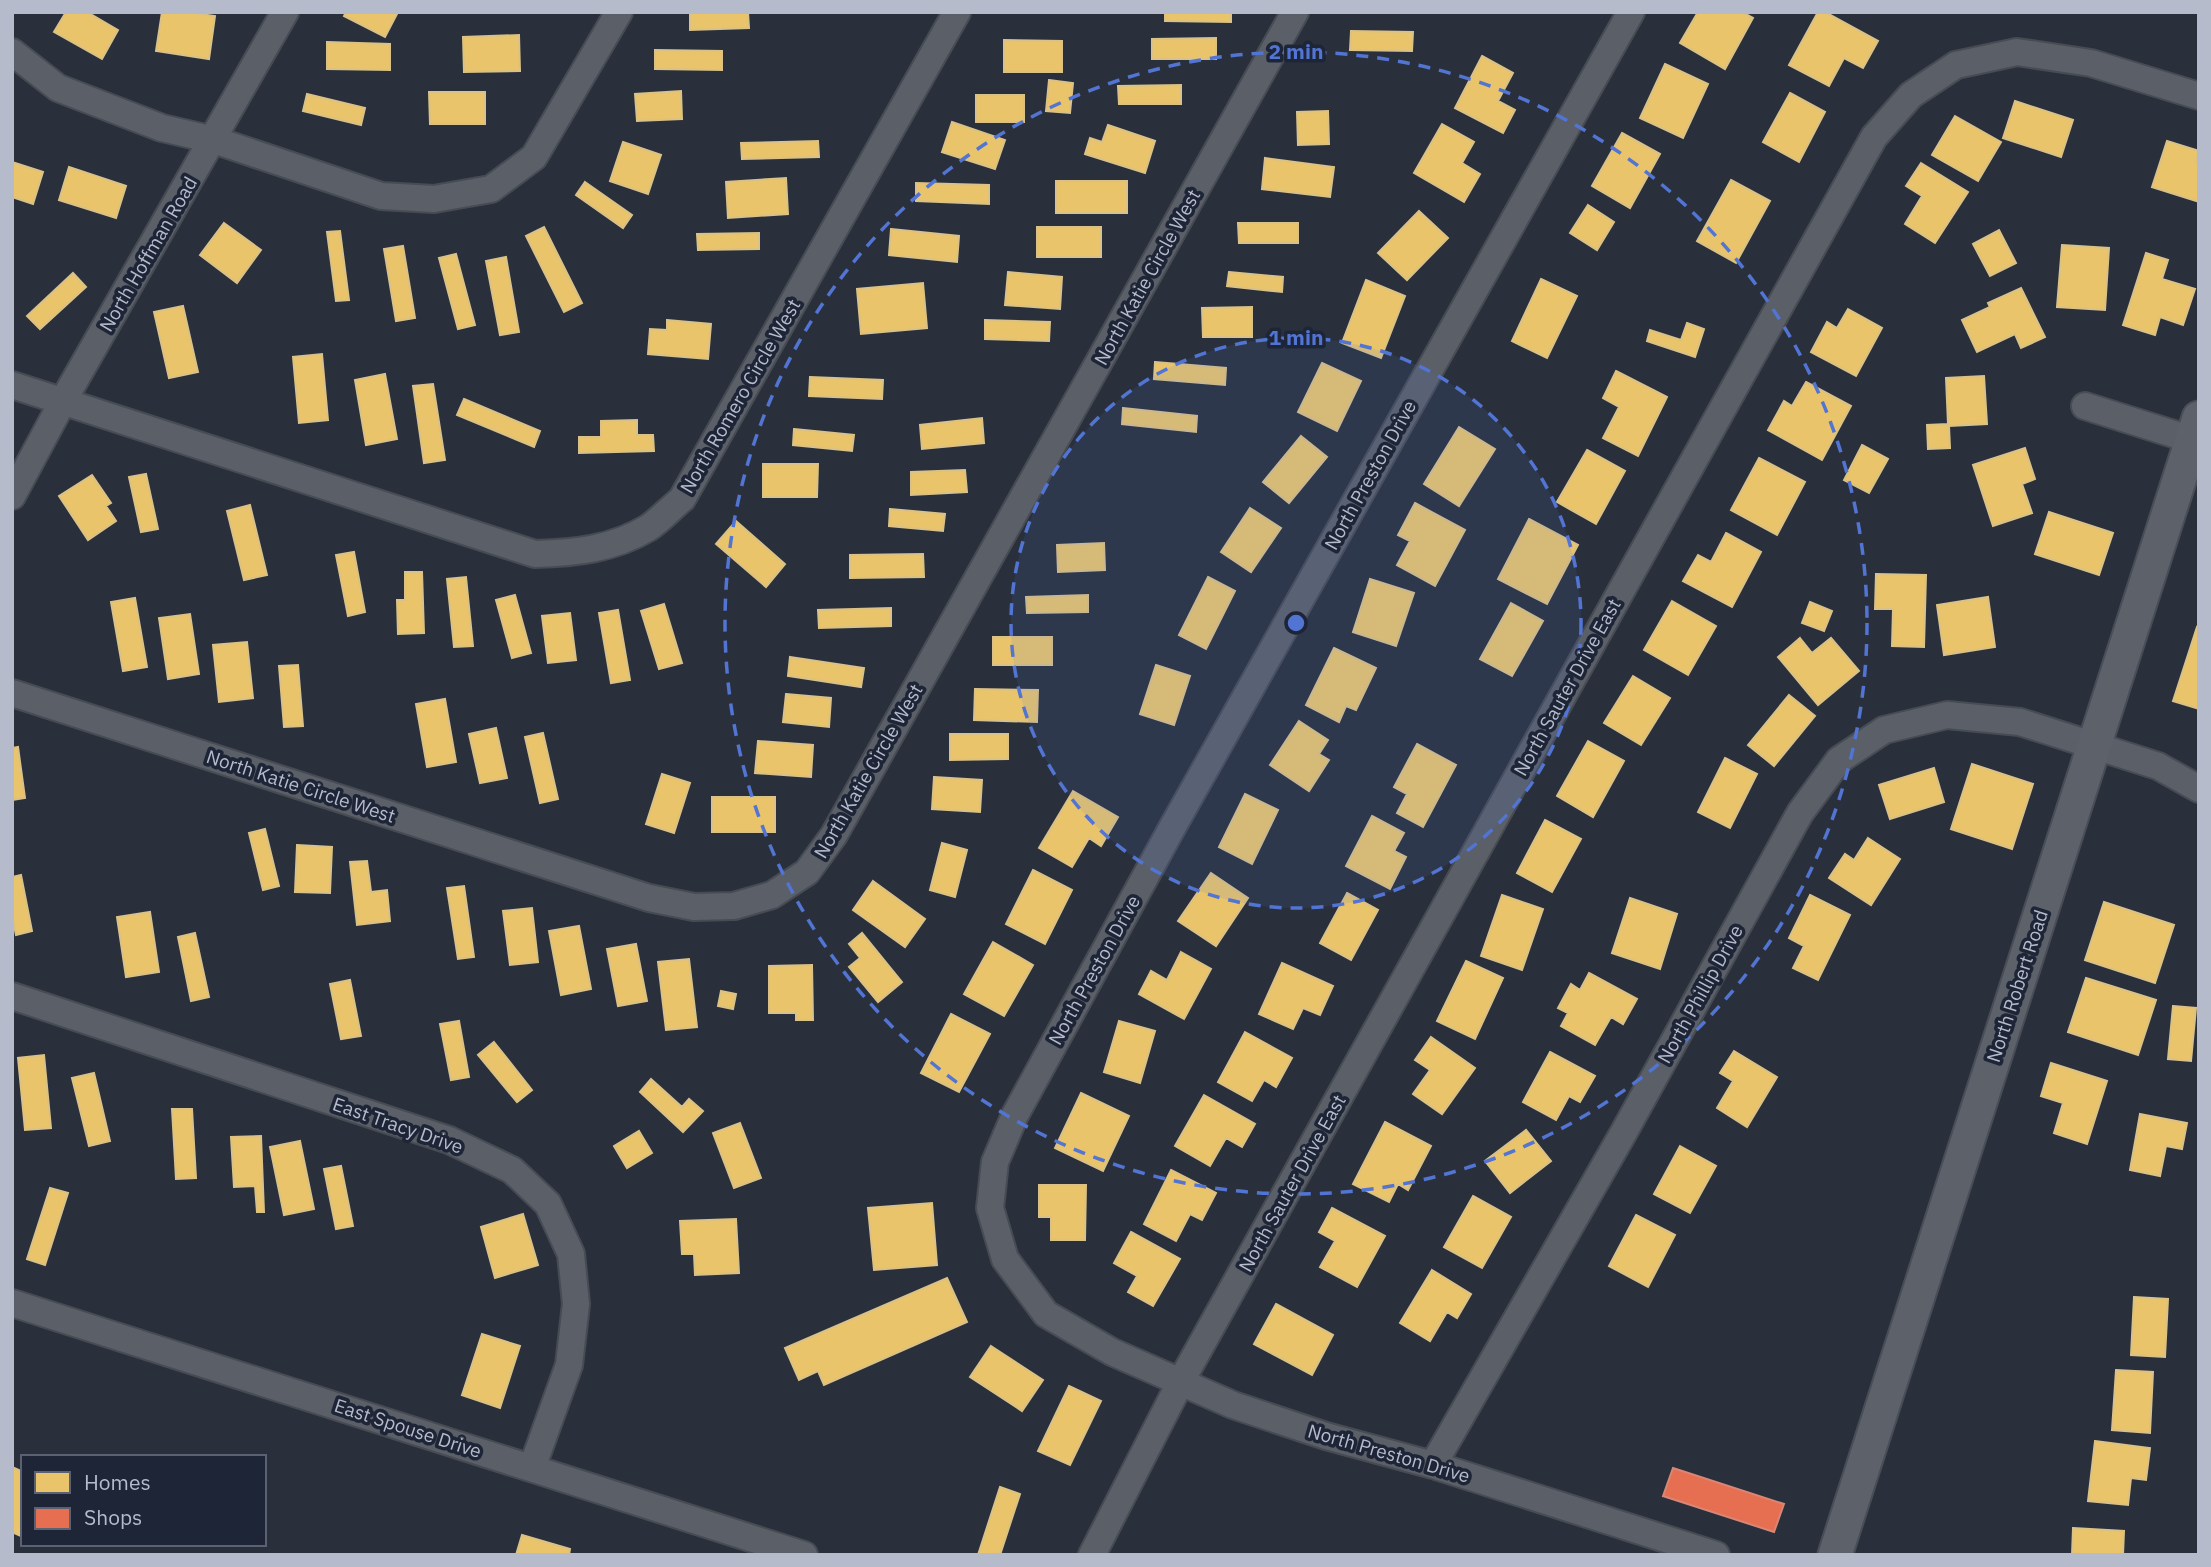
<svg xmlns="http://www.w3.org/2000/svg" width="2211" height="1567" viewBox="0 0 2211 1567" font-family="'IBM Plex Sans',sans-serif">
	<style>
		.homes { fill: #e9c46a; stroke: #d9c187; stroke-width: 2 }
		.shops { fill: #e76f51; stroke: #d88676; stroke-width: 2 }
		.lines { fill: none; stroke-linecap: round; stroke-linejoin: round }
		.minor-casing { stroke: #474b53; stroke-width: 30 }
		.major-casing { stroke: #484d57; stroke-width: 37 }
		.minor { stroke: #5b5f68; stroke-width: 26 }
		.major { stroke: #5d616a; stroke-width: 33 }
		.ring { fill: none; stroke: #5274d3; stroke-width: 3.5; stroke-dasharray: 12 9 }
		.labels { text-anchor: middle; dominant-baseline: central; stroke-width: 7; stroke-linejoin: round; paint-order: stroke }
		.street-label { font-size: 19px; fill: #b5bbcb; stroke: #1d2536 }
		.centre { fill: #5274d3; stroke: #1d2536; stroke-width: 3.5 }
		.ring-label { font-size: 21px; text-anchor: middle; font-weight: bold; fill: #5274d3; stroke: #1d2536; stroke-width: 7; stroke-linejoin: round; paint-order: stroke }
	</style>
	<rect width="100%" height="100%" fill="#2a303b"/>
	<path class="homes" d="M 66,12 L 87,12 L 118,30 L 102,59 L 54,32 Z
		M 162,12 L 187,12 L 215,16 L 209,59 L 156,51 Z
		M 346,12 L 398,12 L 385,37 L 344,16 Z
		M 690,12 L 748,12 L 749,28 L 690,30 Z
		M 1165,12 L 1231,12 L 1231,22 L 1165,21 Z
		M 1698,12 L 1742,12 L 1753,18 L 1725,69 L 1680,43 Z
		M 1818,12 L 1825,12 L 1878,41 L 1863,68 L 1844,58 L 1829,86 L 1789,65 Z
		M 1351,31 L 1413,32 L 1412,51 L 1350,50 Z
		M 519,35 L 520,71 L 464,72 L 463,37 Z
		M 1216,38 L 1216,59 L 1152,59 L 1152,39 Z
		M 1004,40 L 1062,41 L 1062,72 L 1004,72 Z
		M 327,42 L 390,44 L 390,70 L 327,69 Z
		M 655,50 L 722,51 L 722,70 L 655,69 Z
		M 1482,56 L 1513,73 L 1498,101 L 1515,110 L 1503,133 L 1455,108 Z
		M 1665,64 L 1708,84 L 1683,138 L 1640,118 Z
		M 1049,80 L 1073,83 L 1070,113 L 1046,111 Z
		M 1181,85 L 1181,104 L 1119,104 L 1118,86 Z
		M 681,91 L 682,119 L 637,121 L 635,94 Z
		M 429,92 L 485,92 L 485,124 L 430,124 Z
		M 1790,93 L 1825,112 L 1799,162 L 1763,142 Z
		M 307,94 L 365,108 L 361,125 L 303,111 Z
		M 976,95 L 1024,95 L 1024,122 L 976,122 Z
		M 2015,101 L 2073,120 L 2061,157 L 2003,138 Z
		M 1328,111 L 1329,144 L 1298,145 L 1297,112 Z
		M 1955,116 L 2001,142 L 1978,181 L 1932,155 Z
		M 952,122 L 1005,140 L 995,169 L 942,152 Z
		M 1442,124 L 1474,142 L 1462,163 L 1480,174 L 1464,202 L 1414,173 Z
		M 1108,125 L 1155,141 L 1145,173 L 1085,154 L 1090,138 L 1102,142 Z
		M 1622,133 L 1660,154 L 1630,208 L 1592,186 Z
		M 818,141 L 819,157 L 742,159 L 741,143 Z
		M 2167,141 L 2199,151 L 2196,161 L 2199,162 L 2199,202 L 2152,187 Z
		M 623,142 L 661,155 L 648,194 L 610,181 Z
		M 1265,158 L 1334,167 L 1330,197 L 1262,189 Z
		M 12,162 L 43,172 L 33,204 L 12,197 Z
		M 1921,163 L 1968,192 L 1935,243 L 1905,224 L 1922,196 L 1906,186 Z
		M 69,167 L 126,186 L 116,218 L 59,200 Z
		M 786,178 L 788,214 L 728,218 L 726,182 Z
		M 1731,180 L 1770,201 L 1736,263 L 1697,241 Z
		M 1056,181 L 1127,181 L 1127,213 L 1056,213 Z
		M 585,182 L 632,215 L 623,228 L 576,195 Z
		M 916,183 L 989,185 L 989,204 L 916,201 Z
		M 1588,205 L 1614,222 L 1597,250 L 1570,233 Z
		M 1419,211 L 1448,238 L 1407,280 L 1378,253 Z
		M 224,223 L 261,250 L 237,283 L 200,255 Z
		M 1238,223 L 1298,223 L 1298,243 L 1239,243 Z
		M 544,227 L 582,303 L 564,312 L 526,236 Z
		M 1037,227 L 1101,227 L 1101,257 L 1037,257 Z
		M 891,229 L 959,236 L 957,262 L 889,255 Z
		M 1999,230 L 2016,263 L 1990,276 L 1973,244 Z
		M 340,231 L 349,300 L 336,301 L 327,232 Z
		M 759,233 L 759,249 L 698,250 L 697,234 Z
		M 2062,245 L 2109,248 L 2105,310 L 2057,307 Z
		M 403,246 L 415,318 L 396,321 L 384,249 Z
		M 2146,253 L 2168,260 L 2162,279 L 2195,289 L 2183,325 L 2160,317 L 2155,335 L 2123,325 Z
		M 456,254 L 475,325 L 458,329 L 439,258 Z
		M 506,257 L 519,332 L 500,335 L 486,261 Z
		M 1008,272 L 1062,277 L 1060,309 L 1005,305 Z
		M 1229,272 L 1283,277 L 1282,292 L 1227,286 Z
		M 73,273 L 86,287 L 40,329 L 27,316 Z
		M 1541,279 L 1577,296 L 1547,358 L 1512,341 Z
		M 1366,280 L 1405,296 L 1381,358 L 1342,343 Z
		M 923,283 L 927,328 L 861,334 L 857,289 Z
		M 2021,288 L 2045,337 L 2021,348 L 2015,334 L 1977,352 L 1962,320 L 1990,307 L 1988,303 Z
		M 183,306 L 198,372 L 169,378 L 154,312 Z
		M 1252,307 L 1252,337 L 1203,337 L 1202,308 Z
		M 1848,309 L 1882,328 L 1856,376 L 1811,352 L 1827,322 L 1837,328 Z
		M 667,320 L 711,324 L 708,359 L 648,354 L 650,329 L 667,330 Z
		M 985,320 L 1050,322 L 1049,341 L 985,339 Z
		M 1687,323 L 1704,329 L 1695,357 L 1647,341 L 1650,330 L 1681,340 Z
		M 322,354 L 328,420 L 299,423 L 293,357 Z
		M 1155,362 L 1226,368 L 1225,385 L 1154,379 Z
		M 1322,363 L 1361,381 L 1337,431 L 1298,412 Z
		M 1616,371 L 1667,397 L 1638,456 L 1603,438 L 1619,407 L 1603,398 Z
		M 385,374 L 397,439 L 366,445 L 355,380 Z
		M 1984,376 L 1987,424 L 1949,426 L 1950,448 L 1928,449 L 1927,425 L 1948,424 L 1946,378 Z
		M 810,377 L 883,380 L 882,399 L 809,396 Z
		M 1806,382 L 1851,406 L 1822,460 L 1768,430 L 1784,401 L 1792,406 Z
		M 433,384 L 445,460 L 424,463 L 413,386 Z
		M 464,399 L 540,431 L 534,447 L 457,415 Z
		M 1123,408 L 1197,416 L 1196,432 L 1122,424 Z
		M 982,418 L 984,443 L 922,449 L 920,425 Z
		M 637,420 L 637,435 L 653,435 L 654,451 L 579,453 L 579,437 L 601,437 L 601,421 Z
		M 1459,427 L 1495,449 L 1459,506 L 1424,484 Z
		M 794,429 L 854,435 L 852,451 L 793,445 Z
		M 1301,436 L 1327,457 L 1289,503 L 1263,482 Z
		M 1862,445 L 1888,459 L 1869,493 L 1844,480 Z
		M 2025,448 L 2035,479 L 2022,484 L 2032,513 L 1993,526 L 1973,465 Z
		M 1587,450 L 1625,471 L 1596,524 L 1557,502 Z
		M 1759,458 L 1805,482 L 1777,535 L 1731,510 Z
		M 763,464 L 818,464 L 817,497 L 763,497 Z
		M 965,470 L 967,492 L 911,495 L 911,472 Z
		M 146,474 L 158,529 L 141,532 L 129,477 Z
		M 92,475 L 111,503 L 106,506 L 116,521 L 88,540 L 59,496 Z
		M 1415,503 L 1465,530 L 1435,586 L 1397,565 L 1410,541 L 1398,535 Z
		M 250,505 L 267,575 L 244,580 L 227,511 Z
		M 1250,508 L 1281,528 L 1251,572 L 1221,552 Z
		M 890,509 L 945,514 L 943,531 L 889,526 Z
		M 2049,512 L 2113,533 L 2099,575 L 2035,554 Z
		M 1529,519 L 1578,545 L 1547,604 L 1498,579 Z
		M 736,521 L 785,564 L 766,587 L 716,544 Z
		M 1726,533 L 1761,552 L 1732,607 L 1683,581 L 1698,555 L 1711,562 Z
		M 1104,543 L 1105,570 L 1058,572 L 1057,545 Z
		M 354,552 L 365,612 L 348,616 L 336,555 Z
		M 923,554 L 924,577 L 850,578 L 850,555 Z
		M 405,572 L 422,572 L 424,633 L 398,634 L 397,600 L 405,600 Z
		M 1876,574 L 1926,575 L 1924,647 L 1892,646 L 1893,609 L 1875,609 Z
		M 466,577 L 473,646 L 454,647 L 447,579 Z
		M 1208,577 L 1235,591 L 1206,649 L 1179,635 Z
		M 1370,579 L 1414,593 L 1396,646 L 1353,632 Z
		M 515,595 L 531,653 L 512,658 L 496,600 Z
		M 1088,595 L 1088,612 L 1027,613 L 1026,597 Z
		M 1988,597 L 1995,647 L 1944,655 L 1937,605 Z
		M 135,598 L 147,667 L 123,671 L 111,602 Z
		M 1672,601 L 1716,626 L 1688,675 L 1644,650 Z
		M 1810,602 L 1832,611 L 1824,631 L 1802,623 Z
		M 1511,603 L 1543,621 L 1512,676 L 1480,659 Z
		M 664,604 L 682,663 L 659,669 L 641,611 Z
		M 891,608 L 891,626 L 819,628 L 818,610 Z
		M 618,610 L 630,680 L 611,683 L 599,613 Z
		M 570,613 L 576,660 L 548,663 L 542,616 Z
		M 190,614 L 199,674 L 168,679 L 159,618 Z
		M 2197,627 L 2199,628 L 2199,709 L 2173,701 Z
		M 993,637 L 1052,637 L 1052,665 L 993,665 Z
		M 1800,638 L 1812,653 L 1831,638 L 1859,671 L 1818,705 L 1778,657 Z
		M 247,642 L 253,698 L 219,702 L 213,645 Z
		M 1334,648 L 1376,668 L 1356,710 L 1346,706 L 1339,722 L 1306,705 Z
		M 790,657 L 864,668 L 861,687 L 788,676 Z
		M 298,665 L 303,726 L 284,727 L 279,666 Z
		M 1156,665 L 1190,676 L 1174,725 L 1140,714 Z
		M 1633,676 L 1670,698 L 1641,745 L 1604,723 Z
		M 975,689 L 1038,690 L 1037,722 L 974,720 Z
		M 786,694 L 831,698 L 829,727 L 783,722 Z
		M 1789,695 L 1815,716 L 1774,766 L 1748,745 Z
		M 445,699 L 456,762 L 427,767 L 416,704 Z
		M 1299,721 L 1328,740 L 1319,754 L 1329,760 L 1309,791 L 1270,765 Z
		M 496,728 L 507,778 L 480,783 L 469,734 Z
		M 543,733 L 558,799 L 540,803 L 525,737 Z
		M 950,734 L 1008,734 L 1008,759 L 950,760 Z
		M 758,741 L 813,745 L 811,777 L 755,773 Z
		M 1588,741 L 1624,761 L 1593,817 L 1557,796 Z
		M 1417,744 L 1456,765 L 1423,827 L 1397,813 L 1407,794 L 1394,787 Z
		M 18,747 L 25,798 L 12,800 L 12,748 Z
		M 1725,758 L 1757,774 L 1730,828 L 1698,812 Z
		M 1972,764 L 2033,784 L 2012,849 L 1951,829 Z
		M 1934,768 L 1944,802 L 1890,819 L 1879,785 Z
		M 662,774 L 690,783 L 674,833 L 646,824 Z
		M 934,777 L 982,780 L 980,812 L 932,809 Z
		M 1073,791 L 1118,817 L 1101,846 L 1089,838 L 1072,867 L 1039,848 Z
		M 1245,794 L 1278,810 L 1252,864 L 1219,847 Z
		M 712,797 L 775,797 L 775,832 L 712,832 Z
		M 1372,816 L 1404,833 L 1394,851 L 1406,857 L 1390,889 L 1346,866 Z
		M 1545,820 L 1581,839 L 1552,892 L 1517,873 Z
		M 265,829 L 279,886 L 263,890 L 249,833 Z
		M 1868,838 L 1900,859 L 1871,905 L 1829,878 L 1845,854 L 1854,860 Z
		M 942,843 L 967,850 L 955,897 L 930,890 Z
		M 297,845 L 332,847 L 330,893 L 295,892 Z
		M 367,861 L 371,892 L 387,890 L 390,921 L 357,925 L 350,862 Z
		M 1033,870 L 1072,890 L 1045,944 L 1006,924 Z
		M 1211,873 L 1248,898 L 1216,946 L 1178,921 Z
		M 21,875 L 32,931 L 16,935 L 12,916 L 12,877 Z
		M 873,881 L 925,919 L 905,947 L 853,910 Z
		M 464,886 L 474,957 L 458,959 L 447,888 Z
		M 1347,893 L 1378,910 L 1351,960 L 1320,943 Z
		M 1502,895 L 1543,909 L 1522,970 L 1481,956 Z
		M 1810,895 L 1850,915 L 1818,980 L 1793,968 L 1804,946 L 1789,938 Z
		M 1630,898 L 1677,914 L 1660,969 L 1612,953 Z
		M 2104,902 L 2174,925 L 2155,983 L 2085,960 Z
		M 532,908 L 538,962 L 510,965 L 503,911 Z
		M 150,912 L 159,972 L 126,977 L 117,917 Z
		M 579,926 L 591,989 L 561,995 L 549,931 Z
		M 195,933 L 209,997 L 191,1001 L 178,937 Z
		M 862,933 L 902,982 L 878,1002 L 849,967 L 860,958 L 849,944 Z
		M 993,942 L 1033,965 L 1004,1016 L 964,994 Z
		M 636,944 L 647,1001 L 618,1006 L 607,949 Z
		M 1181,952 L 1211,969 L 1184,1019 L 1139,994 L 1151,971 L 1167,980 Z
		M 689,959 L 697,1027 L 666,1030 L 658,962 Z
		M 1466,961 L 1503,978 L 1475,1039 L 1437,1021 Z
		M 1282,963 L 1333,986 L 1320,1015 L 1303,1008 L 1293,1029 L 1259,1014 Z
		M 812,965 L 813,1020 L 796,1020 L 796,1013 L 769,1013 L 769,966 Z
		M 1589,973 L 1637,999 L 1623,1024 L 1611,1017 L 1595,1045 L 1561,1026 L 1568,1013 L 1558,1008 L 1571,984 L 1580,990 Z
		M 2086,978 L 2156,1000 L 2138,1055 L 2068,1032 Z
		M 350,980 L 361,1036 L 341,1039 L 330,984 Z
		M 721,991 L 736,994 L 733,1009 L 718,1006 Z
		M 2173,1006 L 2196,1008 L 2191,1061 L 2168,1059 Z
		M 951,1014 L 990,1034 L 959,1092 L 921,1073 Z
		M 459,1021 L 469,1077 L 451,1080 L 440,1024 Z
		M 1119,1021 L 1155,1031 L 1140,1083 L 1104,1072 Z
		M 1245,1032 L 1292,1058 L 1276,1087 L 1264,1080 L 1252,1101 L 1218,1082 Z
		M 1431,1037 L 1475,1068 L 1442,1114 L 1413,1094 L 1430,1070 L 1415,1060 Z
		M 494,1042 L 532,1090 L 517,1102 L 478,1055 Z
		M 1734,1051 L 1777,1077 L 1747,1127 L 1717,1108 L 1733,1081 L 1720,1073 Z
		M 1550,1052 L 1595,1076 L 1580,1102 L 1569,1096 L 1556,1120 L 1523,1102 Z
		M 44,1055 L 51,1128 L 25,1130 L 18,1058 Z
		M 2051,1063 L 2107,1081 L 2087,1144 L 2054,1133 L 2063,1103 L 2041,1096 Z
		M 94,1073 L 110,1141 L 89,1146 L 72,1078 Z
		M 651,1079 L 682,1107 L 689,1099 L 703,1111 L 683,1132 L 640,1092 Z
		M 1081,1093 L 1129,1116 L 1103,1171 L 1055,1148 Z
		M 1204,1095 L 1255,1124 L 1242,1147 L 1226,1138 L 1210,1166 L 1175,1146 Z
		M 172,1109 L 192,1109 L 196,1178 L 176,1179 Z
		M 2140,1114 L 2187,1123 L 2182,1149 L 2166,1146 L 2160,1176 L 2130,1170 Z
		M 1385,1122 L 1431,1146 L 1408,1190 L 1398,1184 L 1389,1202 L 1353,1184 Z
		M 740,1123 L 761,1178 L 734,1188 L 713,1133 Z
		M 1526,1130 L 1551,1161 L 1510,1193 L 1485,1161 Z
		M 639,1131 L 652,1153 L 627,1168 L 614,1146 Z
		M 261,1136 L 264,1212 L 257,1212 L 255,1186 L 234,1187 L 231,1137 Z
		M 300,1141 L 314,1209 L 284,1215 L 270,1147 Z
		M 1680,1146 L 1716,1166 L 1690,1213 L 1654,1194 Z
		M 341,1166 L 353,1226 L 336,1229 L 324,1169 Z
		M 1171,1170 L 1216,1193 L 1202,1220 L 1190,1214 L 1176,1241 L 1144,1224 Z
		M 1039,1185 L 1086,1185 L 1085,1240 L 1051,1240 L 1051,1217 L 1039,1217 Z
		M 50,1188 L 68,1193 L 45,1265 L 27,1259 Z
		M 1473,1196 L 1511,1217 L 1482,1268 L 1444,1247 Z
		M 932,1203 L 937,1265 L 874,1270 L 868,1208 Z
		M 1332,1208 L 1385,1236 L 1357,1287 L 1320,1267 L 1335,1241 L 1319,1232 Z
		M 523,1214 L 538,1265 L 495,1278 L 481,1227 Z
		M 1636,1215 L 1675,1235 L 1648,1287 L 1609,1266 Z
		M 736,1219 L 739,1273 L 695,1275 L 694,1254 L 682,1254 L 680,1221 Z
		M 1131,1232 L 1180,1259 L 1153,1306 L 1128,1292 L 1137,1276 L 1114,1263 Z
		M 1432,1270 L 1471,1294 L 1457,1318 L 1447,1312 L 1430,1341 L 1400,1323 Z
		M 947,1278 L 967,1322 L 824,1385 L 818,1371 L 799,1380 L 785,1348 Z
		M 2134,1297 L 2168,1299 L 2165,1357 L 2131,1355 Z
		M 1276,1304 L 1333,1335 L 1312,1375 L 1254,1344 Z
		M 482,1334 L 520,1346 L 500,1408 L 462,1395 Z
		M 991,1346 L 1043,1380 L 1022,1411 L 970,1377 Z
		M 2116,1370 L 2153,1372 L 2150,1433 L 2112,1430 Z
		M 1069,1386 L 1101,1401 L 1070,1465 L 1038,1451 Z
		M 2095,1441 L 2150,1448 L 2146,1480 L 2131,1478 L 2128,1505 L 2088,1501 Z
		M 12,1467 L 23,1472 L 23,1537 L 12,1532 Z
		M 1000,1487 L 1020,1494 L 1000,1555 L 978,1555 Z
		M 2073,1528 L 2124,1531 L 2123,1555 L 2072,1555 Z
		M 522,1535 L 570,1549 L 569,1555 L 516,1555 Z"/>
	<path class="shops" d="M 1673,1468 L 1784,1504 L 1774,1532 L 1663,1496 Z"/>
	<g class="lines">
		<defs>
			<path id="minor" d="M 1631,12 L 1172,828 L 1015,1115 L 995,1162 L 990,1208 L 1005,1259 L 1046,1314 L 1112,1352 L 1233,1405 L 1326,1436 L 1433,1465 L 1716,1555
				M 12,52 L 58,88 L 162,128 L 214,140 L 381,196 L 434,199 L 491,189 L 534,157 L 619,12
				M 12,385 L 535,554 C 575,553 613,549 648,528 C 660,520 671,508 682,499 L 957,12
				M 2085,406 L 2199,442
				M 12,496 L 63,401 L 285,12
				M 12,693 L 649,898 L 694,907 L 734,906 L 772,895 L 807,872 L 834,835 L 1295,12
				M 12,996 L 449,1140 L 512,1170 L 548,1204 L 571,1254 L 576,1304 L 569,1365 L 532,1468
				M 12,1303 L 804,1555
				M 1433,1465 L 1624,1132 L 1800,813 L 1839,760 L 1884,730 L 1947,715 L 2020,722 L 2158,766 L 2199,789
				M 1092,1555 L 1180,1383 L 1874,137 L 1911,95 L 1956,65 L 2017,52 L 2091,63 L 2199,96"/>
			<path id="major" d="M 1835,1555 L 2199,418"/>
		</defs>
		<use href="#minor" class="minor-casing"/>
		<use href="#major" class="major-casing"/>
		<use href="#minor" class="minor"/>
		<use href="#major" class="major"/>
	</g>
	<circle cx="1296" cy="623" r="285" fill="#5274d3" fill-opacity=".12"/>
	<g class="ring">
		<circle cx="1296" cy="623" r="285"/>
		<circle cx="1296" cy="623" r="571"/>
	</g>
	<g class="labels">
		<g class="street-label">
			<text transform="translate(148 254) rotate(-60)">North Hoffman Road</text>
			<text transform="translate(1147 277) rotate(-61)">North Katie Circle West</text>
			<text transform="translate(740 396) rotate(-60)">North Romero Circle West</text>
			<text transform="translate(1370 475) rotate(-61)">North Preston Drive</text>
			<text transform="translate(1567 687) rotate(-61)">North Sauter Drive East</text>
			<text transform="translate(868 771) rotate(-60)">North Katie Circle West</text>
			<text transform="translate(301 786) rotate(18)">North Katie Circle West</text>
			<text transform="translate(1094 970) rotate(-61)">North Preston Drive</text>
			<text transform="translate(2017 986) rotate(-72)">North Robert Road</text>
			<text transform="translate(1700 994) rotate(-61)">North Phillip Drive</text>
			<text transform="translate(398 1125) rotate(19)">East Tracy Drive</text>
			<text transform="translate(1292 1183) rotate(-61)">North Sauter Drive East</text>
			<text transform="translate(408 1428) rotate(18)">East Spouse Drive</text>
			<text transform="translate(1389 1453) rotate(16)">North Preston Drive</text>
		</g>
	</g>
	<circle cx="1296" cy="623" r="10" class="centre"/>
	<g class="ring-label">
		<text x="1296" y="59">2 min</text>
		<text x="1296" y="345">1 min</text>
	</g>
	<rect width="2211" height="1567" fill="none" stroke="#b5bbcb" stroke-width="28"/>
	<rect x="21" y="1455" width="245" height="91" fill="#1d2536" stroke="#5a6172" stroke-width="2"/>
	<rect x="35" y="1472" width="35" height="21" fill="#e9c46a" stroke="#5a6172" stroke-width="2"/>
	<text x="84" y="1490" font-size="21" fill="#b5bbcb">Homes</text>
	<rect x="35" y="1508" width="35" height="21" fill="#e76f51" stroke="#5a6172" stroke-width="2"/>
	<text x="84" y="1525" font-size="21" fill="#b5bbcb">Shops</text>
</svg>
